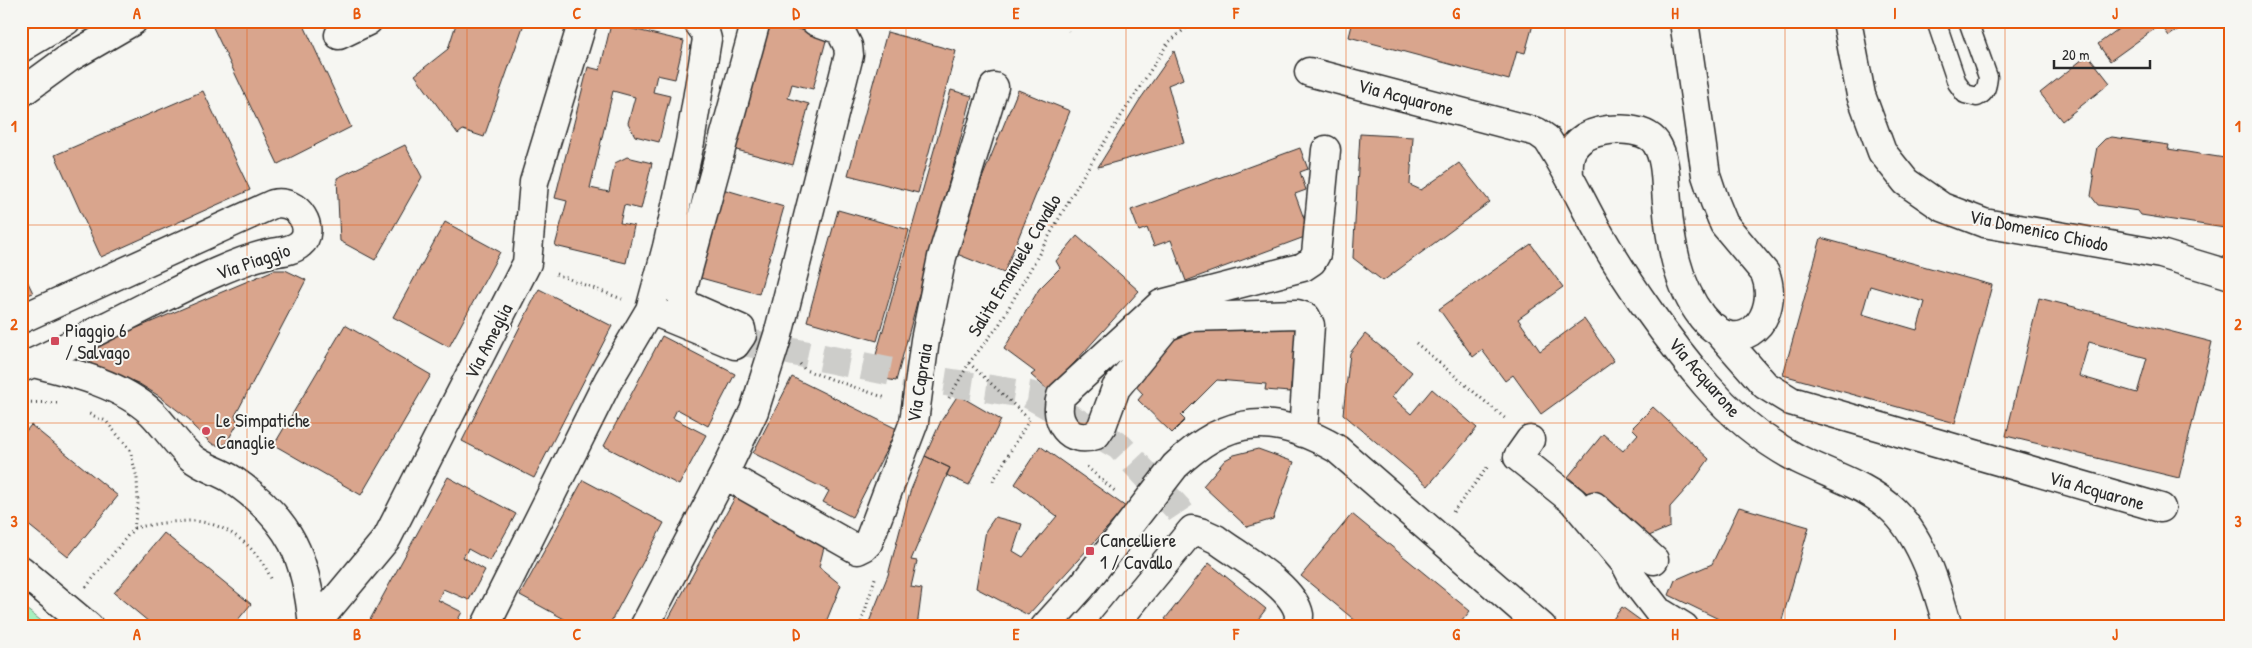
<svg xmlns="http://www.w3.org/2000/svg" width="2252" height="648" viewBox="0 0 2252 648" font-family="'Patrick Hand',sans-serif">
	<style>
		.green { fill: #a6f0bf; stroke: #688e75 }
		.building { fill: #d9a58d; stroke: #2b2b2b; fill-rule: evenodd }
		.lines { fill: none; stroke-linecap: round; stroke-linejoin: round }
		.minor-tunnel { stroke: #cdcdca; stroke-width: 28; stroke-dasharray: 28 14; stroke-linecap: butt }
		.service-casing { stroke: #2b2b2b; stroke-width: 21 }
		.minor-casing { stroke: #2b2b2b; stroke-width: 31 }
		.path { stroke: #2b2b2b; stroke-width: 3; stroke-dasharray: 1 4; stroke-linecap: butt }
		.service { stroke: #f6f6f2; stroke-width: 18 }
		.minor { stroke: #f6f6f2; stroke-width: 28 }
		.grid { fill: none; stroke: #e8590c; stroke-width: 1; stroke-opacity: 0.55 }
		.poi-dot { fill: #d1495b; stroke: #f6f6f2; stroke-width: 2 }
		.labels { text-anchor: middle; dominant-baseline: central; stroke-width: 4; stroke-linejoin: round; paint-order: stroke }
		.street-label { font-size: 19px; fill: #2b2b2b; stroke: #f6f6f2 }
		.poi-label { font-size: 19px; fill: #2b2b2b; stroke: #f6f6f2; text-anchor: start }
		.neatline { fill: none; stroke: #e8590c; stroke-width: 2 }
		.grid-label { font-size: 16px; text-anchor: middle; font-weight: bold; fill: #e8590c }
	</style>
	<rect width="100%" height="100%" fill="#f6f6f2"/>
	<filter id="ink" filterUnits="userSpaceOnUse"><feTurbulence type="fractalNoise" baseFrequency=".02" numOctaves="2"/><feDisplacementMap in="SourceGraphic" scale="10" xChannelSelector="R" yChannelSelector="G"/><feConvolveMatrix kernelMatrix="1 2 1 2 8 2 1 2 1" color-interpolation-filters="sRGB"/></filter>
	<g filter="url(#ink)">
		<path class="green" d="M 21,605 L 49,627 L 21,627 Z"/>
		<path class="building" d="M 210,21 L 302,21 L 351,127 L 278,164 Z
			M 457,21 L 525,21 L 484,137 L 463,130 L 458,134 L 415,75 L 448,49 Z
			M 768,21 L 827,37 L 813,89 L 792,84 L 788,98 L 809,104 L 793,165 L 729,148 Z
			M 1353,21 L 1534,21 L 1525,53 L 1517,51 L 1509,80 L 1349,37 Z
			M 2129,21 L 2158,21 L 2160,25 L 2110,61 L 2098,44 Z
			M 2158,21 L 2190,21 L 2169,36 Z
			M 611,24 L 684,41 L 675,79 L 657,75 L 653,92 L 670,96 L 659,142 L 635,136 L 628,123 L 635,97 L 613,91 L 590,188 L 609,192 L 615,163 L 627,157 L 652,163 L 641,209 L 624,205 L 620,223 L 634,226 L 626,263 L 555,246 L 567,201 L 555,198 L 588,67 L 600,70 Z
			M 887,32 L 956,51 L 918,193 L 848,175 Z
			M 1174,51 L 1183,79 L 1168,85 L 1184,143 L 1098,167 L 1139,101 Z
			M 2088,55 L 2110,83 L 2062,121 L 2040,93 Z
			M 951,90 L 972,96 L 896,381 L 870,376 Z
			M 1018,90 L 1070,111 L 1004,273 L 952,252 Z
			M 203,91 L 250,190 L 101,257 L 55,155 Z
			M 1360,134 L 1413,137 L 1410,185 L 1421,190 L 1459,163 L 1490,202 L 1383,281 L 1353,258 Z
			M 2112,137 L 2169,145 L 2168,149 L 2231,159 L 2231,229 L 2141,215 L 2138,211 L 2098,205 L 2091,196 L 2094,178 L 2092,173 L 2097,147 L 2105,139 Z
			M 405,145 L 422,177 L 375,260 L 340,241 L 337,178 Z
			M 1300,148 L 1308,169 L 1300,172 L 1306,190 L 1295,194 L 1310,235 L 1186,281 L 1171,240 L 1154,246 L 1147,228 L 1139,231 L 1131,210 Z
			M 716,187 L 784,207 L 759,294 L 690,275 Z
			M 838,210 L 909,230 L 877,341 L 807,321 Z
			M 445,222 L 500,252 L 449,347 L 393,317 Z
			M 1077,236 L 1139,291 L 1049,391 L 1031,375 L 1035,372 L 1004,349 L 1039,289 L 1060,268 L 1056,261 Z
			M 1821,238 L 1992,285 L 1955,423 L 1783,375 ZM 1870,286 L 1925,302 L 1917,330 L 1862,314 Z
			M 1531,244 L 1563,287 L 1518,319 L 1540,351 L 1584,319 L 1614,361 L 1541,414 L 1513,375 L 1505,381 L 1482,350 L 1473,357 L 1439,309 Z
			M 21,268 L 33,293 L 21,298 Z
			M 274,270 L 285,270 L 306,280 L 235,416 L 238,423 L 225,445 L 214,445 L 210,442 L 193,426 L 190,420 L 159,396 L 138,383 L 94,367 L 89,360 L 92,347 Z
			M 539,289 L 612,326 L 534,478 L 462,441 Z
			M 2039,298 L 2212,342 L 2179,478 L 2006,436 ZM 2089,342 L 2147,358 L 2137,393 L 2079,376 Z
			M 1301,320 L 1290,392 L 1265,390 L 1266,384 L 1217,380 L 1181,416 L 1185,420 L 1172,433 L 1138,400 L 1143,394 L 1130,380 L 1184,323 Z
			M 345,325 L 431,375 L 361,495 L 274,445 Z
			M 1365,334 L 1412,372 L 1392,397 L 1411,414 L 1432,389 L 1477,428 L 1428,486 L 1343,414 L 1350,353 Z
			M 662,336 L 735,374 L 708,426 L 677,409 L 673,418 L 706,435 L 679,485 L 604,446 Z
			M 792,377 L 897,429 L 852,517 L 823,502 L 829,491 L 753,453 Z
			M 958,395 L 1001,420 L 969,485 L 946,475 L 950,468 L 925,456 L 941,421 Z
			M 1653,407 L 1709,459 L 1694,480 L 1670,507 L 1670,527 L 1642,539 L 1568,477 L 1603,434 L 1623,451 L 1638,434 L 1632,428 Z
			M 31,425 L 118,496 L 68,557 L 21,519 L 21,437 Z
			M 1040,446 L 1126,507 L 1028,615 L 976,588 L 986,530 L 995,517 L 1022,524 L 1013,551 L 1023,557 L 1057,516 L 1015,484 Z
			M 1258,449 L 1294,462 L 1273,519 L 1247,527 L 1203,486 L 1225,460 L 1234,455 Z
			M 925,456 L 950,468 L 911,560 L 917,561 L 911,587 L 922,589 L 917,627 L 867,627 L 888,575 L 910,492 Z
			M 448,477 L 516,514 L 490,561 L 468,549 L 463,557 L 485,570 L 469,600 L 443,589 L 438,600 L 462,612 L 454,627 L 366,627 Z
			M 583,480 L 664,523 L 608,627 L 579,627 L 520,595 Z
			M 738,492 L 825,543 L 819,567 L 841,585 L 824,627 L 664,627 Z
			M 1739,507 L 1809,527 L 1780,627 L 1735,627 L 1669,595 L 1675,580 L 1712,564 Z
			M 1352,514 L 1470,611 L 1457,627 L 1363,627 L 1301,576 Z
			M 164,533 L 251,604 L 232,627 L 155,627 L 114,593 Z
			M 1209,563 L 1266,609 L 1252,627 L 1175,627 L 1165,619 Z
			M 1622,607 L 1644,623 L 1641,627 L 1607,627 Z"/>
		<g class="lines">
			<path class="minor-tunnel" d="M 739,341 L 927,379 L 1030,395 L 1119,446 L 1178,509 L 1192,530"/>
			<defs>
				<path id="service" d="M 1936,21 L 1957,83 L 1965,94 L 1977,97 C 1986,93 1987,86 1988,77 L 1968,21"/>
				<path id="minor" d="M 1847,21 L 1861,95 L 1882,152 L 1906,182 L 1942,207 L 1984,223 L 2161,254 L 2231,275
					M 339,35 L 368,21
					M 21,48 L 66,21
					M 1309,72 L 1537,132 L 1547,139 C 1567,169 1582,203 1600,235 C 1628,284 1670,343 1707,386 C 1732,415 1764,441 1798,459 C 1830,475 1869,486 1894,511 C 1924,541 1937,588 1948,627
					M 21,93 L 69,58 L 133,21
					M 1569,176 C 1568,159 1569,147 1585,137 C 1602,127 1643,125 1656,143 C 1667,160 1665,183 1667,202 C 1670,241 1677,285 1702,317 C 1741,364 1782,316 1765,273 L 1724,224 L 1715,202 L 1706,175 L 1684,21
					M 650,310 L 735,345 L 742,335 L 741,329 L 682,303 L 681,295 L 756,21
					M 21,319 L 273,204 C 298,198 317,230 300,244 C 291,252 278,251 267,254 C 251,258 233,265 217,272 C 180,288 144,308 107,326 C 79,340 50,356 21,368
					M 1715,328 L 1765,385 L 1791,401 L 2161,508
					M 33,363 C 73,373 121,384 152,413 C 166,427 177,445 192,458 C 204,468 220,471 233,480 C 291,520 307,558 313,627
					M 1303,433 L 1310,325 L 1306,317 L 1297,314 L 1189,317 L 1166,327 L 1116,388 L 1102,426 L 1096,435 C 1069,445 1053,421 1061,396 L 1161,304 L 1303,267 L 1312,261 L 1316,254 L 1326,150
					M 1530,440 L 1518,457 L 1573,501 L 1625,563 L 1634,580 L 1658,611 L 1684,627
					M 724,474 L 858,550 L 864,547 L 868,543 L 914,422 L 925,340 L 942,257 L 994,87
					M 1594,506 L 1654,560
					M 21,570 L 89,627
					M 313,627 L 387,538 L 527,263 L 534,182 L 583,21
					M 485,627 L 608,381 L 650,310 L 667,247 L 690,142 L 707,39 L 705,32 L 697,21
					M 644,627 L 724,474 L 754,411 L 778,335 L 849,55 L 848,46 L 840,30 L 815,21
					M 1045,627 L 1082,586 L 1175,466 C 1228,415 1274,412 1337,449 L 1542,627
					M 1112,627 L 1192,530 L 1203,533 L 1216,539 C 1238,556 1294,586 1299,615 C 1299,619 1298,623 1298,627"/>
			</defs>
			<use href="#service" class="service-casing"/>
			<use href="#minor" class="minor-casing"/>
			<path class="path" d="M 1068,21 L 1069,31
				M 556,274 L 622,299
				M 1416,343 L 1507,420
				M 969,363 L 1028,418
				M 800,364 L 805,370 L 886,398
				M 949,398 L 969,363 L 999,325 L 1084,174 L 1168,43 L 1194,21
				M 21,402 L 58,403
				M 1087,467 L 1116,492
				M 993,481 L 1029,420
				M 1453,512 L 1489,465
				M 134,528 C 153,524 173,521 192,521 C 228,522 260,550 272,581
				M 86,587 L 134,528 L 138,503 L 137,478 L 130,450 L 106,421 L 87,413
				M 860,627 L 876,575"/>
			<use href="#service" class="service"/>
			<use href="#minor" class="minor"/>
		</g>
	</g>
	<path class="grid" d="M 247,21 L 247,627M 467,21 L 467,627M 687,21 L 687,627M 906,21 L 906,627M 1126,21 L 1126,627M 1346,21 L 1346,627M 1565,21 L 1565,627M 1785,21 L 1785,627M 2005,21 L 2005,627M 21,225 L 2231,225M 21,423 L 2231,423"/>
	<g class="poi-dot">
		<rect x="50" y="336" width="10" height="10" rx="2.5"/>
		<circle cx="206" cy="431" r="5"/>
		<rect x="1085" y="546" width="10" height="10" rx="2.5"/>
	</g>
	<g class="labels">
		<g class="street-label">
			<text transform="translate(1406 97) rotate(15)">Via Acquarone</text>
			<text transform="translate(2039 230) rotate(12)">Via Domenico Chiodo</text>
			<text transform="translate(253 261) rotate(-19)">Via Piaggio</text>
			<text transform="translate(1014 265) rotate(-59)">Salita Emanuele Cavallo</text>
			<text transform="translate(488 341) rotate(-63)">Via Ameglia</text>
			<text transform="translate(1705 377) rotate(49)">Via Acquarone</text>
			<text transform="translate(919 383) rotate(-81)">Via Capraia</text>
			<text transform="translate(2097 490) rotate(16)">Via Acquarone</text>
		</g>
		<g class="poi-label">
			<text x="65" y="330">Piaggio 6<tspan x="65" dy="22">/ Salvago</tspan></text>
			<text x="216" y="420">Le Simpatiche<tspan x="216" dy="22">Canaglie</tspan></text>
			<text x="1100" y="540">Cancelliere<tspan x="1100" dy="22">1 / Cavallo</tspan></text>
		</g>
	</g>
	<rect width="2252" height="648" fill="none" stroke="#f6f6f2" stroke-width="55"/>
	<path d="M2054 60v8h96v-8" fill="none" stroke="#2b2b2b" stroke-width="2.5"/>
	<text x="2062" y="60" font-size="15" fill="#2b2b2b" stroke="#f6f6f2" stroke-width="4" paint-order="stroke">20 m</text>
	<rect x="28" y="28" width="2196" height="592" class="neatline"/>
	<g class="grid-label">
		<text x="137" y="19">A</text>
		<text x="357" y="19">B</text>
		<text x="577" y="19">C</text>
		<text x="796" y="19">D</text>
		<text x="1016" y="19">E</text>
		<text x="1236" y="19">F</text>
		<text x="1456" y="19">G</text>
		<text x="1675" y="19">H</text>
		<text x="1895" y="19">I</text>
		<text x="2115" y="19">J</text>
		<text x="14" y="132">1</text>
		<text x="2238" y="132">1</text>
		<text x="14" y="330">2</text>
		<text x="2238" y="330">2</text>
		<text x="14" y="527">3</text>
		<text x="2238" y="527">3</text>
		<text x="137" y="640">A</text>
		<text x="357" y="640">B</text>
		<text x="577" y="640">C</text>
		<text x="796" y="640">D</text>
		<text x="1016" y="640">E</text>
		<text x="1236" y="640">F</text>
		<text x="1456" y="640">G</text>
		<text x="1675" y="640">H</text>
		<text x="1895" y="640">I</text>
		<text x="2115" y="640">J</text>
	</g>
</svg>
